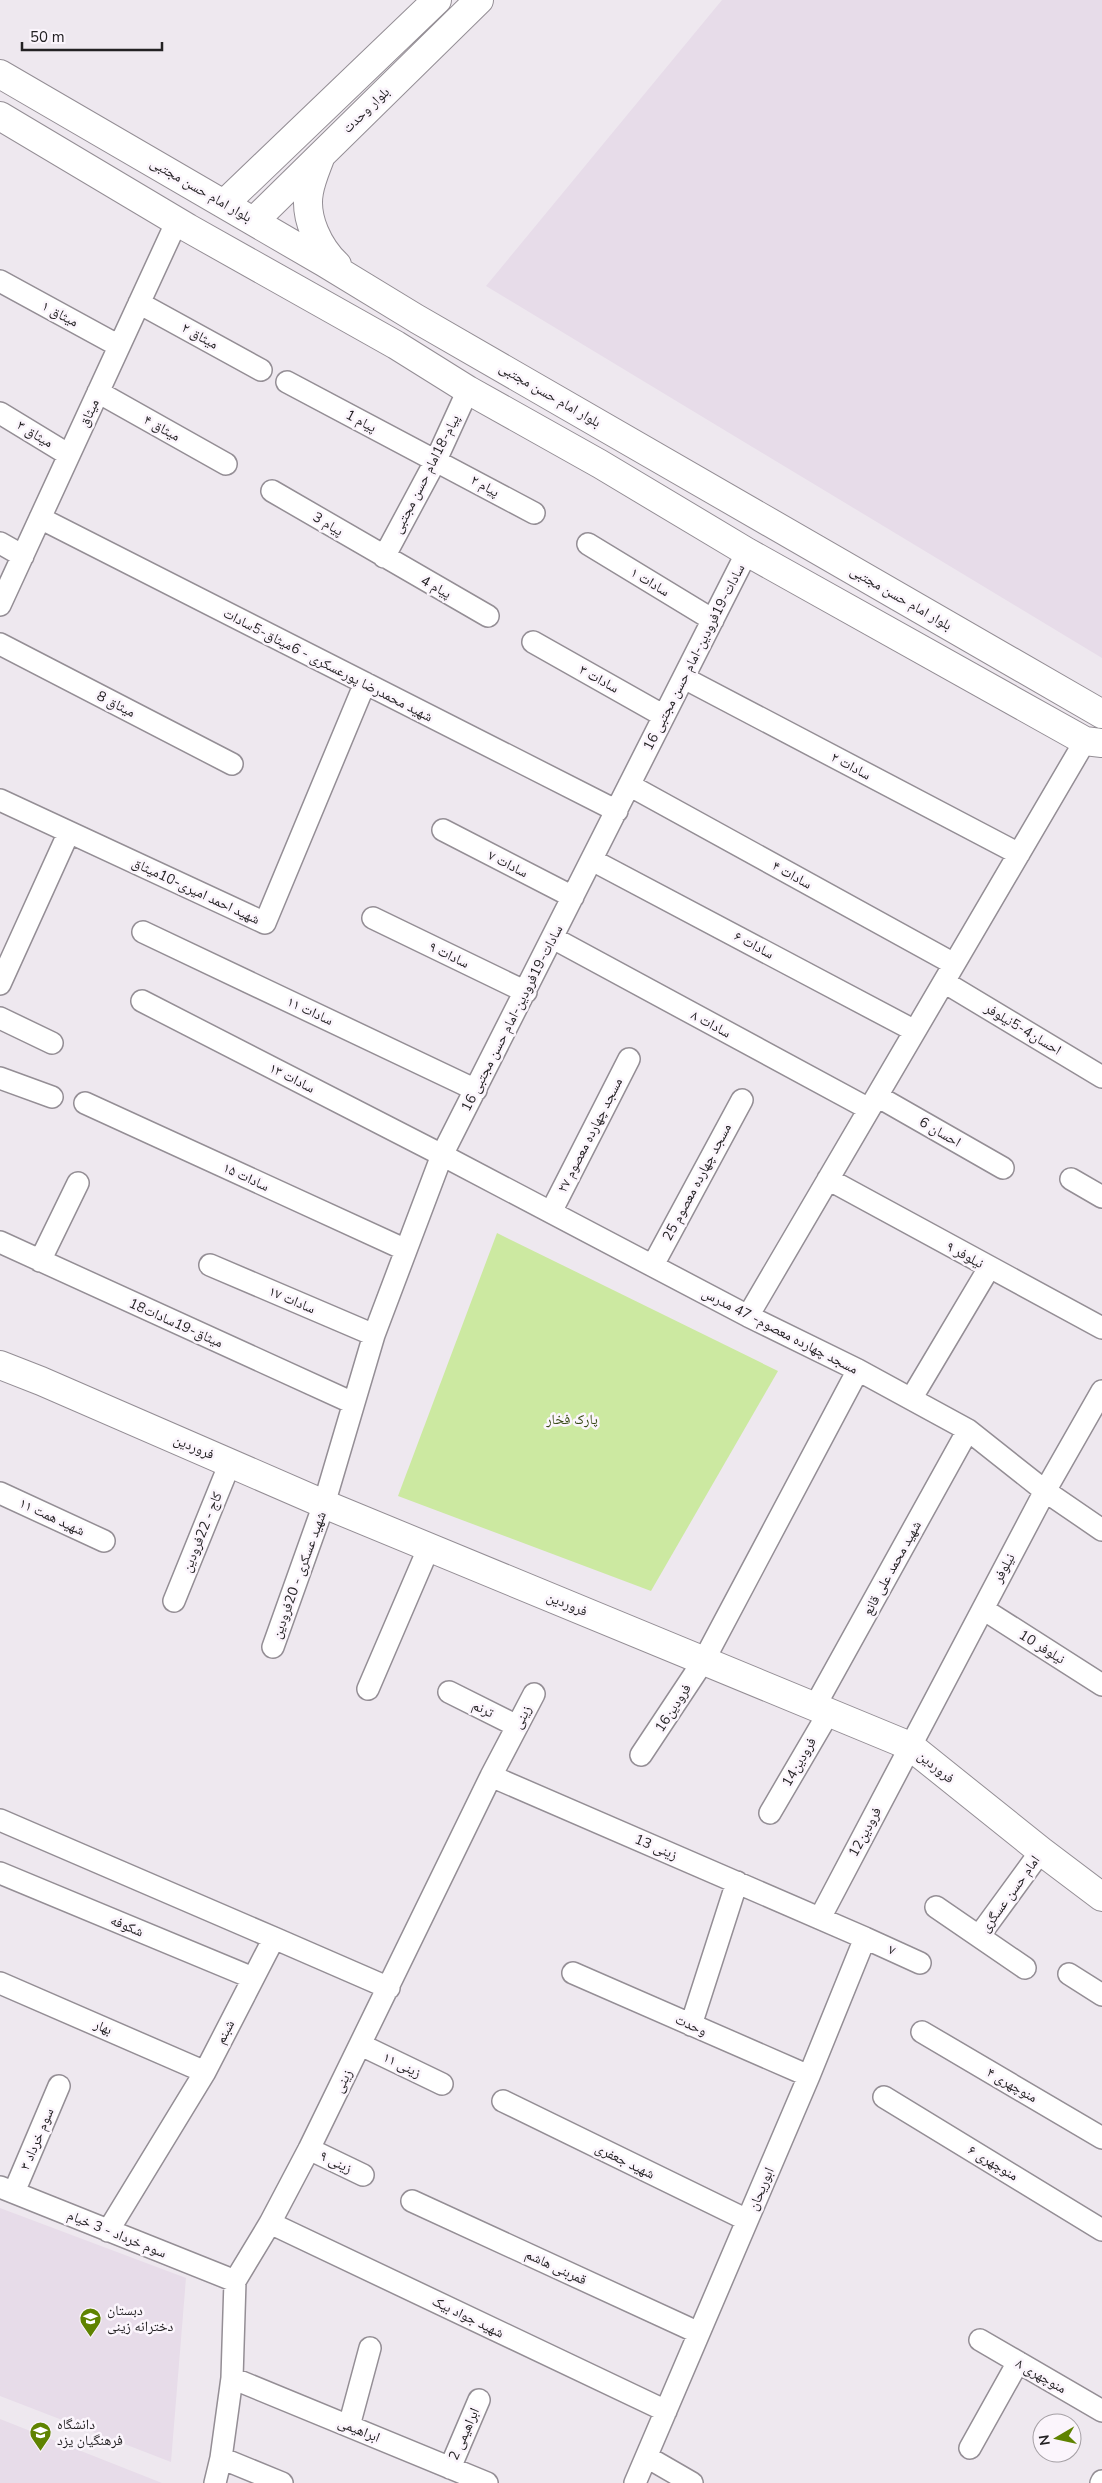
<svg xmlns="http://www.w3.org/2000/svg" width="1102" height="2483" viewBox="0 0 1102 2483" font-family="'Nunito Sans','Noto Naskh Arabic',sans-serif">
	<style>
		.built { fill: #e7dce9 }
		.green { fill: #cce9a1 }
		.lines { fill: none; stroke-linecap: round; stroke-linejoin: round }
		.street-casing { stroke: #948e95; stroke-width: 24 }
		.secondary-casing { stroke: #948e95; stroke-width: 30 }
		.street { stroke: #fff; stroke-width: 21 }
		.secondary { stroke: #fff; stroke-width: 28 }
		.labels { text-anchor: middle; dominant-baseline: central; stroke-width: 5; stroke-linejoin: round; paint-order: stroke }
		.street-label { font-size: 14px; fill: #232123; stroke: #fbf5fc }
		.park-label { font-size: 14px; fill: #374a14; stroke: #fbf5fc }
		.poi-label { font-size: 14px; fill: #232123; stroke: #fbf5fc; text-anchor: start }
	</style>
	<rect width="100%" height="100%" fill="#eee8ef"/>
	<path class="built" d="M 722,0 L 1102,0 L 1102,658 L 486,286 Z
		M 0,2208 L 186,2278 L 171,2462 L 0,2396 Z
		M 0,2419 L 162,2483 L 0,2483 Z"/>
	<path class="green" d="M 497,1233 L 778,1371 L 651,1591 L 398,1496 Z"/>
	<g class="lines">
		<defs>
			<path id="street" d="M 0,281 L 119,346
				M 139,303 L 261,370
				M 287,382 L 534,513
				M 98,392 L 226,464
				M 0,413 L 69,455
				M 272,491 L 488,616
				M 40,518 L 617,811
				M 0,543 L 23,556
				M 588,544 L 713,620
				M 384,557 L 436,460 L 468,390
				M 0,605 L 177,221
				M 533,642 L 664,716
				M 0,644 L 232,764
				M 684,678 L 1019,854
				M 629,785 L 954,964
				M 0,800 L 265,923 L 365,683
				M 443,830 L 573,897
				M 592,860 L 915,1031
				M 373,918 L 526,992
				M 143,932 L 476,1090
				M 553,938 L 869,1109
				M 944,982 L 1102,1077
				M 0,984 L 69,832
				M 142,1001 L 442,1155 L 748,1316 L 858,1370 L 968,1430 L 1045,1491 L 1102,1530
				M 0,1018 L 52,1043
				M 0,1078 L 52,1097
				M 877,1096 L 1003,1168
				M 85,1103 L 406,1250
				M 828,1179 L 1102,1328
				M 1071,1179 L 1102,1197
				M 551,1212 L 629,1059
				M 0,1242 L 353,1403
				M 40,1261 L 78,1183
				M 210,1265 L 374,1335
				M 653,1265 L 742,1100
				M 748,1316 L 1085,741
				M 911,1399 L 989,1268
				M 0,1493 L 104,1541
				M 174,1601 L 230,1463
				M 983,1609 L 1102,1685
				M 273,1647 L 324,1504 L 374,1335 L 442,1155 L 747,552
				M 368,1689 L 429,1547
				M 449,1692 L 517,1726
				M 815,1706 L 968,1430
				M 641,1755 L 704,1660 L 858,1370
				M 491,1776 L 865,1938 L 809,2076 L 635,2483
				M 770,1813 L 829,1712
				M 0,1820 L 274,1938
				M 0,1873 L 253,1978
				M 936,1907 L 1025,1968
				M 820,1918 L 1045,1491 L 1102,1391
				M 979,1936 L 1041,1851
				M 865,1938 L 920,1963
				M 573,1973 L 809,2076
				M 1069,1974 L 1102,1995
				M 0,1983 L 205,2072
				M 691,2025 L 737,1882
				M 922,2032 L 1102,2138
				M 361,2045 L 442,2084
				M 884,2097 L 1102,2230
				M 503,2101 L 747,2220
				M 309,2149 L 363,2175
				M 0,2187 L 235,2281
				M 14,2192 L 59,2086
				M 412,2201 L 699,2333
				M 270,2223 L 666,2411
				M 108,2231 L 205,2072 L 274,1938 L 389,1988
				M 980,2340 L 1102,2411
				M 232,2378 L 487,2483
				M 349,2426 L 370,2348
				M 970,2448 L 1018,2362
				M 647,2457 L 692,2483
				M 221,2458 L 282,2483
				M 450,2468 L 479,2400
				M 215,2483 L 221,2458 L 232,2378 L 235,2281 L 270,2223 L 309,2149 L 491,1776 L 534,1694
				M 1101,2483 L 1102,2481"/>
			<path id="secondary" d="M 0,74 L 325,263 L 417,319 L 1102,714
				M 0,116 L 188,228 L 396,345 L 468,390 L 600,464 L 747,552 L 1085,741 L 1102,743
				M 320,158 C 316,169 311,180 309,192 C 304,218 319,248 337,265
				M 224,204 L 437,0
				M 254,221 L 479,0
				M 0,1365 L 41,1381 L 324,1504 L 910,1746 L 1041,1851 L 1102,1897"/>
		</defs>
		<use href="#street" class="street-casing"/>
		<use href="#secondary" class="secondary-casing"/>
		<use href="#street" class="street"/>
		<use href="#secondary" class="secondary"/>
	</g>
	<defs>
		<symbol id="school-pin" viewBox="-11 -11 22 30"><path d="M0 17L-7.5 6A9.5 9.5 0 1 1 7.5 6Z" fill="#5f8300" stroke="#fbf5fc"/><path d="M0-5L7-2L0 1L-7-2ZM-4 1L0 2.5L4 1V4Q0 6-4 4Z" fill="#fff"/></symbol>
		<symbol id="university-pin" viewBox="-11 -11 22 30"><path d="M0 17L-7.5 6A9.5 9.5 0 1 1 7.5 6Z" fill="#5f8300" stroke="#fbf5fc"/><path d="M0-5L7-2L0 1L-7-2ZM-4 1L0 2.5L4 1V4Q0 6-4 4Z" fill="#fff"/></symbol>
	</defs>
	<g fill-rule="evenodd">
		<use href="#school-pin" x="78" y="2306" width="25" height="34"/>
		<use href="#university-pin" x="28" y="2420" width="25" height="34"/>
	</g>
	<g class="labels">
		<g class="street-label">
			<text transform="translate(366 110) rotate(-44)">بلوار وحدت</text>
			<text transform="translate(201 190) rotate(30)">بلوار امام حسن مجتبی</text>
			<text transform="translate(60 314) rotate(28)">میثاق ۱</text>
			<text transform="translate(200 336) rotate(29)">میثاق ۲</text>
			<text transform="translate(550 395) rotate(30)">بلوار امام حسن مجتبی</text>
			<text transform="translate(89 413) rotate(-65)">میثاق</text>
			<text transform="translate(361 421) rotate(28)">پیام 1</text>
			<text transform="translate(162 428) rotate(29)">میثاق ۴</text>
			<text transform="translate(35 434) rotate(31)">میثاق ۳</text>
			<text transform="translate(426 474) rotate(-63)">پیام-18امام حسن مجتبی</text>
			<text transform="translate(485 486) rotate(29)">پیام ۲</text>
			<text transform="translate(328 524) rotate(31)">پیام 3</text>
			<text transform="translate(650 582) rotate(31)">سادات ‍‍۱</text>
			<text transform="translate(436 587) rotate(29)">پیام 4</text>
			<text transform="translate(901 598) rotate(30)">بلوار امام حسن مجتبی</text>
			<text transform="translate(694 657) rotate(-63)">سادات-19فرودین-امام حسن مجتبی 16</text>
			<text transform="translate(328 665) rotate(27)">شهید محمدرضا پورعسکری - 6میثاق-5سادات</text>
			<text transform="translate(599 679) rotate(29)">سادات ۳</text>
			<text transform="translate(116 704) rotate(27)">میثاق 8</text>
			<text transform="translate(851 766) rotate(28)">سادات ۲</text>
			<text transform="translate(508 864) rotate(27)">سادات ۷</text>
			<text transform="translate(792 875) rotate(29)">سادات ۴</text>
			<text transform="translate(196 891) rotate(25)">شهید احمد امیری-10میثاق</text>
			<text transform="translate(754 945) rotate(28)">سادات ۶</text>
			<text transform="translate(449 955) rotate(26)">سادات ۹</text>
			<text transform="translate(310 1011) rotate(25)">سادات ۱۱</text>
			<text transform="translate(512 1018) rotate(-63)">سادات-19فرودین-امام حسن مجتبی 16</text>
			<text transform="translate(711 1024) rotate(28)">سادات ۸</text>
			<text transform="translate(1023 1029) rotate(31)">احسان4-5نیلوفر</text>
			<text transform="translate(292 1078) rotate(27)">سادات ۱۳</text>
			<text transform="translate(940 1132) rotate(30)">احسان 6</text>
			<text transform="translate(590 1135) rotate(-63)">مسجد چهارده معصوم ۲۷</text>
			<text transform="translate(246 1177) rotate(25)">سادات ۱۵</text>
			<text transform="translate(697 1182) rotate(-62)">مسجد چهارده معصوم 25</text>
			<text transform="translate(965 1255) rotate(29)">نیلوفر ۹</text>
			<text transform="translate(292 1300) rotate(23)">سادات ۱۷</text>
			<text transform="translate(176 1323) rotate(24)">18میثاق-19سادات</text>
			<text transform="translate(780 1331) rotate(27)">مسجد چهارده معصوم- 47 مدرس</text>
			<text transform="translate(194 1447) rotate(23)">فروردین</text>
			<text transform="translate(52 1517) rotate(25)">شهید همت ۱۱</text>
			<text transform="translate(202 1532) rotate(-68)">کاج - 22فرودین</text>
			<text transform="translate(892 1568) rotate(-61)">شهید محمد علی قانع</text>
			<text transform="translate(1004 1568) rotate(-62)">نیلوفر</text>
			<text transform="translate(299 1575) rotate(-70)">شهید عسکری - 20فرودین</text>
			<text transform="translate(567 1604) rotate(22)">فروردین</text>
			<text transform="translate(1042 1647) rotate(32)">نیلوفر 10</text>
			<text transform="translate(673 1708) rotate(-57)">16فرودین</text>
			<text transform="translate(483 1709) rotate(26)">ترنم</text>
			<text transform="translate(522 1717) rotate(-62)">زینی</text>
			<text transform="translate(799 1762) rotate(-60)">14فرودین</text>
			<text transform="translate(936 1767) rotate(39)">فروردین</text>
			<text transform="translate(865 1832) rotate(-62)">12فرودین</text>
			<text transform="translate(656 1847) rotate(23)">زینی 13</text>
			<text transform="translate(1010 1894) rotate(-54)">امام حسن عسگری</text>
			<text transform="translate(127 1926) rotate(23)">شکوفه</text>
			<text transform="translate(892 1950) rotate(24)">۷</text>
			<text transform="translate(691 2025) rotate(24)">وحدت</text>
			<text transform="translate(103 2027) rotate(23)">بهار</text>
			<text transform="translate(225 2032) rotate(-63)">شبنم</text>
			<text transform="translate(402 2065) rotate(26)">زینی ۱۱</text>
			<text transform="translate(343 2081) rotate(-63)">زینی</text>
			<text transform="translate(1012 2085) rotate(30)">منوچهری ۴</text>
			<text transform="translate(37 2139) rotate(-67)">سوم خرداد ۳</text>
			<text transform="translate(625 2161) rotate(26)">شهید جعفری</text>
			<text transform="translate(336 2162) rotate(26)">زینی ۹</text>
			<text transform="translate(993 2163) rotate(31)">منوچهری ۶</text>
			<text transform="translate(761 2189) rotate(-67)">ابوریحان</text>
			<text transform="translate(117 2234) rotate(22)">سوم خرداد - 3 خیام</text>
			<text transform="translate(556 2267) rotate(25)">قمربنی هاشم</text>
			<text transform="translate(468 2317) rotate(26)">شهید جواد بیک</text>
			<text transform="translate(1041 2376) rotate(30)">منوچهری ۸</text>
			<text transform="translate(359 2430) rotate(22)">ابراهیمی</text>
			<text transform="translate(464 2434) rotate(-66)">ابراهیمی 2</text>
		</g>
		<g class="park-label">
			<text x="572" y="1419">پارک فخار</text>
		</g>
		<g class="poi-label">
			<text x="107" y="2310">دبستان<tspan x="107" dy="16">دخترانه زینی</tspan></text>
			<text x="57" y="2424">دانشگاه<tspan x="57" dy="16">فرهنگیان یزد</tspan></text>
		</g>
	</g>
	<g transform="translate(1057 2438) rotate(261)"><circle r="24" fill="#fbf5fc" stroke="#a5a0a5"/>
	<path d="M0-4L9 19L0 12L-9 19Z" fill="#5f8300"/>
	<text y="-8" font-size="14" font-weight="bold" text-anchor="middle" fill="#232123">N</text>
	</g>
	<path d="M22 42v8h140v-8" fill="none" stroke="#232123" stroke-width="2.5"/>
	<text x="30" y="42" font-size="15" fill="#232123" stroke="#fbf5fc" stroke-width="4" paint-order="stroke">50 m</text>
</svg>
